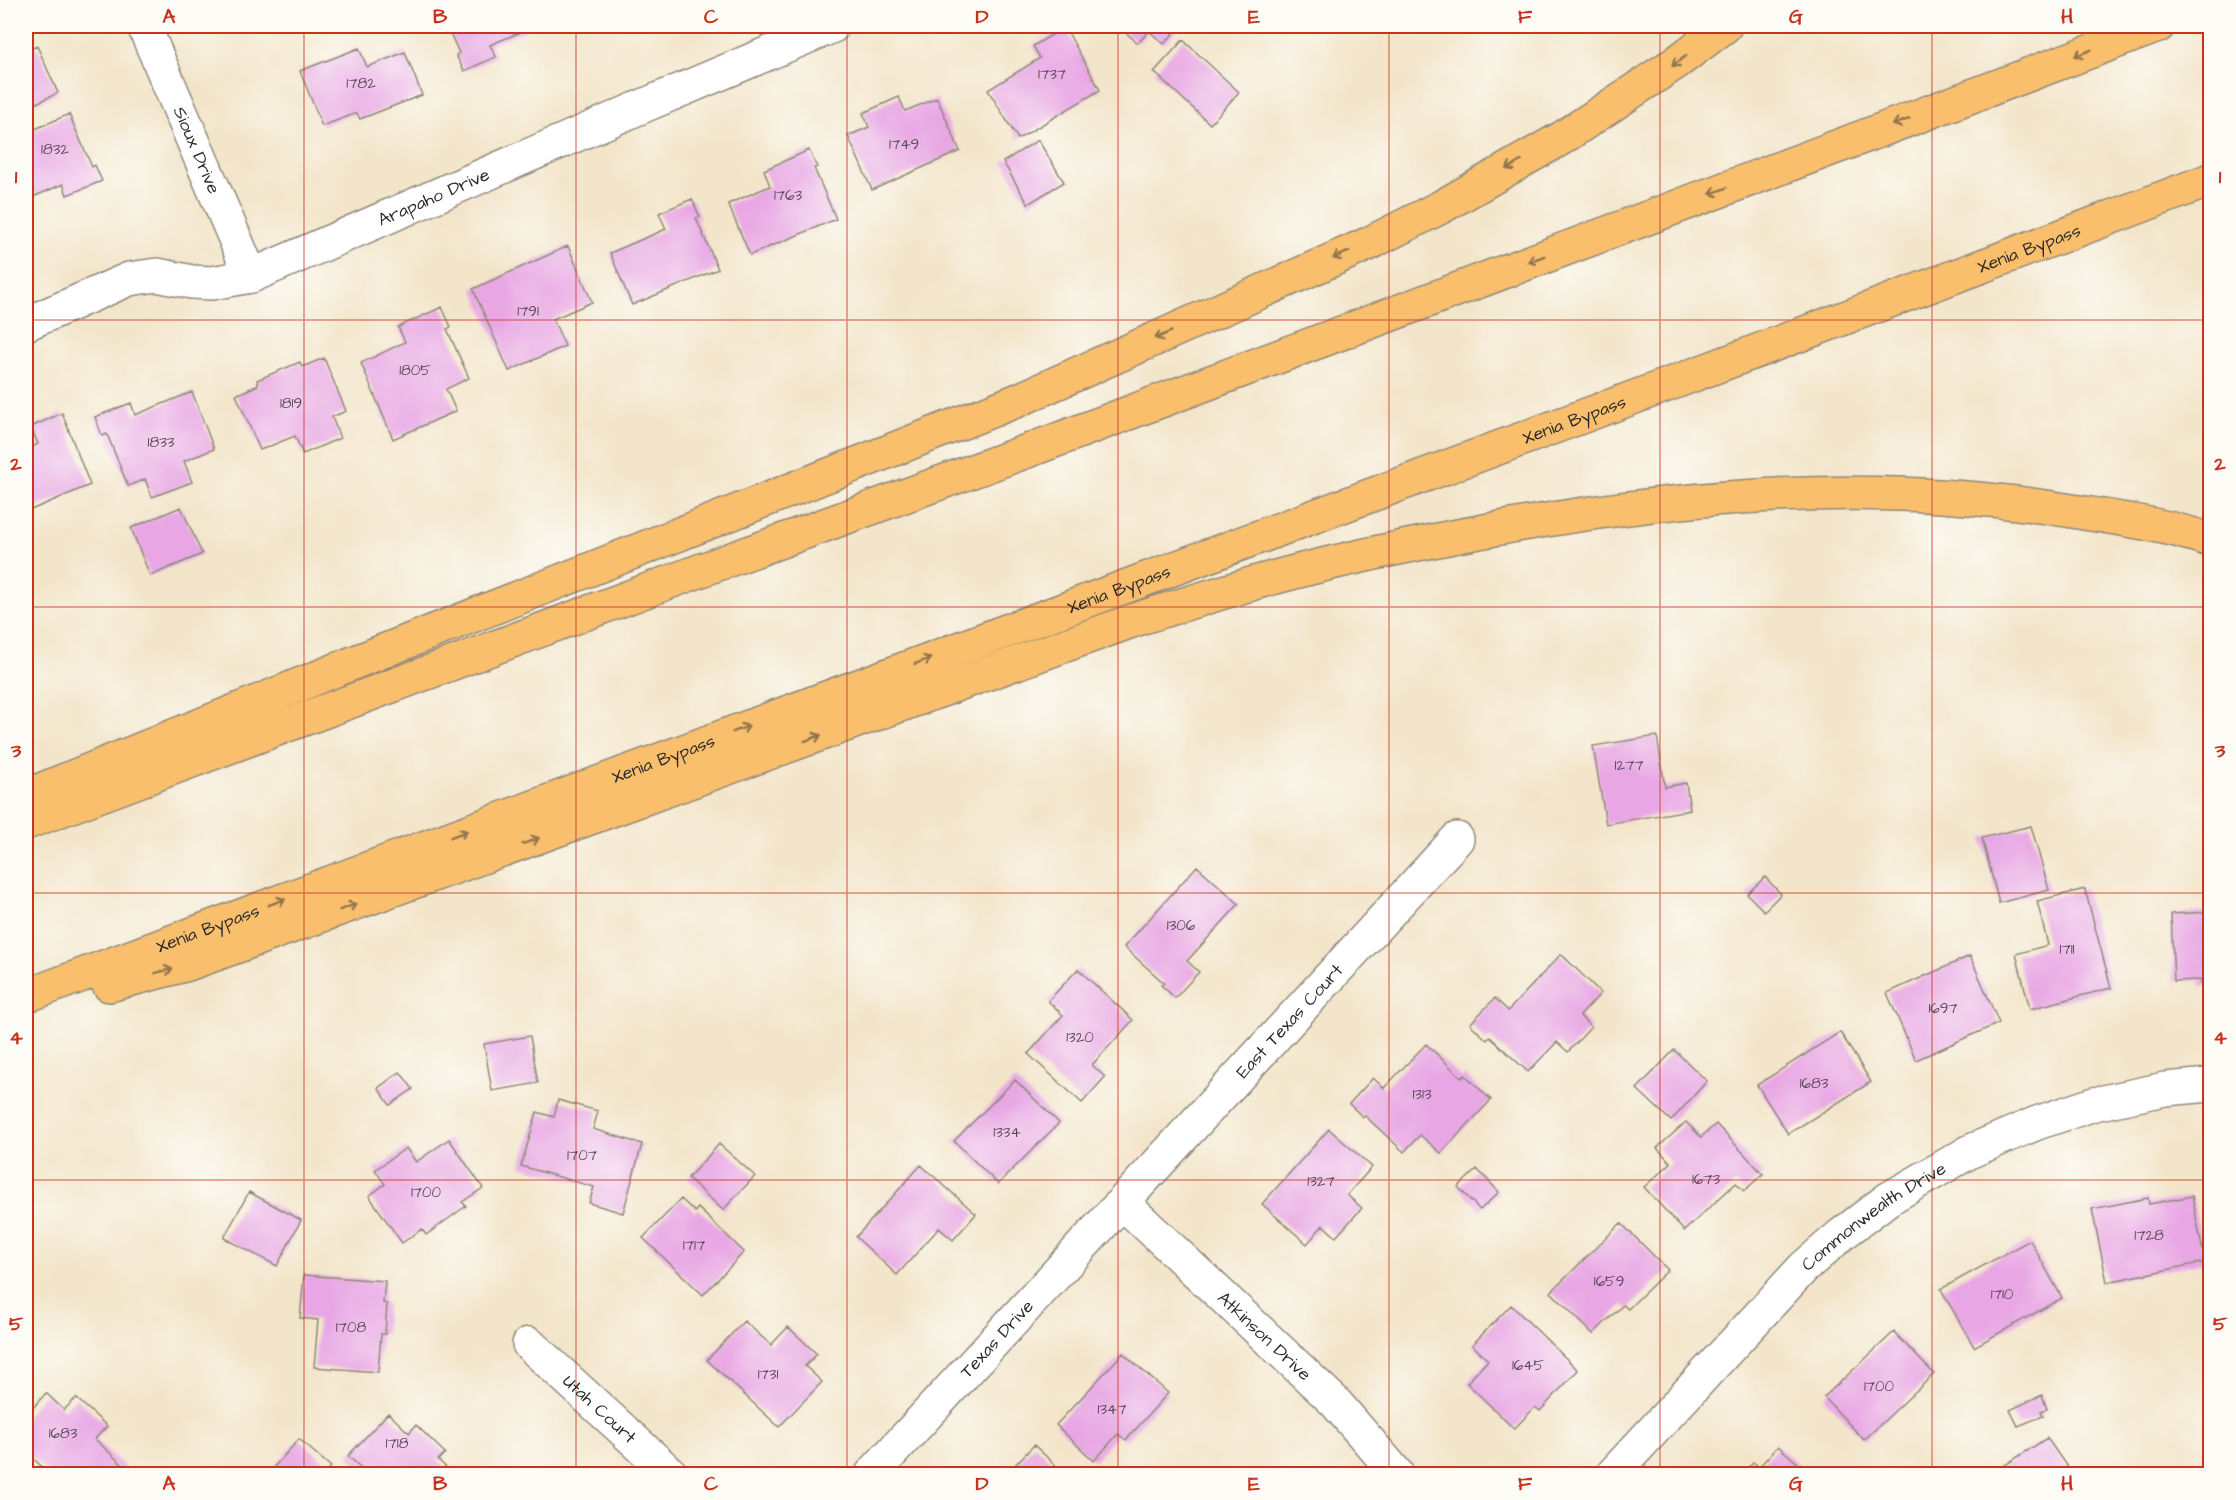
<svg xmlns="http://www.w3.org/2000/svg" width="2236" height="1500" viewBox="0 0 2236 1500" font-family="'Architects Daughter',sans-serif">
	<style>
		.building { fill: #e8a7e4 }
		.lines { fill: none; stroke-linecap: round; stroke-linejoin: round }
		.minor-casing { stroke: #8f887a; stroke-width: 36 }
		.highway-casing { stroke: #8f887a; stroke-width: 36 }
		.minor { stroke: #fff; stroke-width: 33 }
		.highway { stroke: #f9bf6d; stroke-width: 33 }
		.oneway { stroke: #92754c }
		.grid { fill: none; stroke: #c8321e; stroke-width: 1.5; stroke-opacity: 0.55 }
		.labels { text-anchor: middle; dominant-baseline: central; stroke-width: 5; stroke-linejoin: round; paint-order: stroke }
		.number-label { font-size: 15px; fill: #5a4a59 }
		.street-label { font-size: 18px; fill: #2b2b2b; stroke: #fdfcf7 }
		.neatline { fill: none; stroke: #c8321e; stroke-width: 2 }
		.grid-label { font-size: 20px; text-anchor: middle; font-weight: bold; fill: #c8321e }
	</style>
	<rect width="100%" height="100%" fill="#fdfcf7"/>
	<filter id="ink" filterUnits="userSpaceOnUse"><feTurbulence type="fractalNoise" baseFrequency=".0167" numOctaves="2"/><feDisplacementMap in="SourceGraphic" scale="12" xChannelSelector="R" yChannelSelector="G"/><feConvolveMatrix kernelMatrix="1 2 1 2 8 2 1 2 1" color-interpolation-filters="sRGB"/></filter>
	<filter id="wash" filterUnits="userSpaceOnUse"><feTurbulence type="fractalNoise" baseFrequency=".008" numOctaves="4" result="noise"/><feDisplacementMap in="SourceGraphic" scale="24" xChannelSelector="R" yChannelSelector="G"/><feGaussianBlur stdDeviation="1.35" result="paint"/><feColorMatrix in="noise" values="0 0 0 0 0 0 0 0 0 0 0 0 0 0 0 0 0 1.4 0 .05"/><feComposite in="paint" operator="in"/></filter>
	<g filter="url(#wash)">
		<rect width="100%" height="100%" fill="#f3e5ca"/>
		<g id="blocks">
			<path class="building" d="M 447,26 L 535,26 L 490,45 L 496,57 L 464,71 L 456,55 L 459,53 Z
				M 1118,26 L 1180,26 L 1164,44 L 1149,31 L 1138,43 Z
				M 1065,27 L 1100,90 L 1018,139 L 988,90 L 1040,58 L 1033,46 Z
				M 1183,40 L 1239,92 L 1210,124 L 1154,72 Z
				M 37,46 L 58,93 L 26,108 L 26,51 Z
				M 359,48 L 367,67 L 405,52 L 422,95 L 360,119 L 357,113 L 322,126 L 300,71 Z
				M 899,97 L 905,111 L 937,98 L 960,151 L 872,190 L 848,136 L 869,127 L 863,113 Z
				M 69,114 L 92,167 L 95,165 L 102,181 L 67,195 L 63,184 L 26,200 L 26,133 Z
				M 1038,140 L 1064,182 L 1028,204 L 1003,162 Z
				M 809,150 L 817,167 L 814,168 L 836,219 L 750,255 L 728,204 L 770,186 L 764,170 Z
				M 692,199 L 700,217 L 696,218 L 718,269 L 632,305 L 610,253 L 666,229 L 659,213 Z
				M 568,246 L 592,302 L 553,319 L 565,346 L 509,371 L 473,289 Z
				M 442,307 L 451,327 L 447,329 L 469,378 L 446,389 L 456,411 L 393,439 L 361,363 L 405,342 L 398,327 Z
				M 324,358 L 346,411 L 332,417 L 340,438 L 303,454 L 295,436 L 260,450 L 236,395 L 258,385 L 257,380 L 300,362 L 302,367 Z
				M 192,392 L 214,449 L 184,461 L 192,482 L 152,497 L 145,479 L 128,486 L 107,434 L 102,436 L 95,417 L 131,403 L 135,415 Z
				M 62,413 L 90,485 L 26,512 L 26,450 L 38,444 L 31,427 Z
				M 181,507 L 202,554 L 150,576 L 131,528 Z
				M 1657,736 L 1665,787 L 1686,783 L 1690,810 L 1606,824 L 1593,746 Z
				M 2031,826 L 2049,890 L 1999,903 L 1982,838 Z
				M 1197,866 L 1239,904 L 1187,961 L 1199,972 L 1175,998 L 1161,985 L 1164,983 L 1124,947 Z
				M 1765,877 L 1781,894 L 1764,911 L 1747,894 Z
				M 2085,889 L 2111,988 L 2030,1009 L 2016,954 L 2048,945 L 2037,901 Z
				M 2210,912 L 2210,985 L 2201,986 L 2201,980 L 2174,981 L 2171,914 Z
				M 1561,954 L 1601,993 L 1580,1016 L 1591,1027 L 1568,1052 L 1557,1042 L 1528,1072 L 1490,1037 L 1487,1040 L 1470,1024 L 1495,998 L 1508,1011 Z
				M 1970,956 L 1999,1023 L 1916,1060 L 1887,993 Z
				M 1078,969 L 1133,1020 L 1092,1065 L 1105,1077 L 1082,1103 L 1028,1054 L 1063,1015 L 1048,1001 Z
				M 1840,1032 L 1871,1082 L 1788,1134 L 1757,1085 Z
				M 530,1036 L 538,1083 L 492,1091 L 484,1044 Z
				M 1426,1044 L 1462,1078 L 1465,1075 L 1491,1100 L 1441,1153 L 1420,1135 L 1404,1152 L 1365,1116 L 1363,1117 L 1349,1104 L 1373,1078 L 1384,1088 Z
				M 1674,1050 L 1707,1081 L 1671,1121 L 1637,1089 Z
				M 400,1072 L 413,1089 L 390,1105 L 378,1088 Z
				M 1015,1080 L 1059,1123 L 998,1184 L 954,1141 Z
				M 558,1100 L 598,1111 L 593,1129 L 642,1144 L 623,1213 L 589,1203 L 594,1187 L 521,1166 L 537,1112 L 554,1117 Z
				M 1686,1122 L 1701,1137 L 1716,1124 L 1763,1174 L 1744,1191 L 1736,1183 L 1684,1231 L 1644,1187 L 1671,1163 L 1657,1148 Z
				M 1329,1129 L 1372,1167 L 1347,1195 L 1362,1208 L 1336,1237 L 1323,1225 L 1307,1244 L 1262,1204 Z
				M 449,1139 L 483,1188 L 462,1202 L 466,1206 L 426,1235 L 422,1229 L 402,1243 L 369,1196 L 385,1184 L 375,1170 L 406,1148 L 416,1162 Z
				M 719,1144 L 755,1176 L 723,1210 L 688,1178 Z
				M 921,1165 L 976,1214 L 953,1240 L 939,1228 L 897,1275 L 856,1237 Z
				M 1477,1169 L 1499,1192 L 1480,1210 L 1458,1187 Z
				M 249,1192 L 301,1220 L 277,1266 L 224,1238 Z
				M 2192,1196 L 2205,1262 L 2107,1282 L 2092,1209 L 2148,1198 L 2149,1204 Z
				M 681,1199 L 695,1212 L 698,1208 L 744,1252 L 703,1295 L 643,1238 Z
				M 1621,1223 L 1668,1270 L 1628,1309 L 1623,1305 L 1593,1334 L 1551,1292 Z
				M 2030,1240 L 2062,1298 L 1974,1347 L 1941,1289 Z
				M 304,1275 L 385,1281 L 383,1303 L 387,1304 L 385,1334 L 381,1334 L 378,1372 L 314,1367 L 318,1320 L 300,1318 Z
				M 1511,1305 L 1578,1370 L 1540,1411 L 1535,1407 L 1514,1429 L 1467,1383 L 1488,1360 L 1472,1345 Z
				M 744,1321 L 771,1345 L 788,1327 L 817,1354 L 805,1366 L 822,1382 L 779,1427 L 707,1360 Z
				M 1894,1332 L 1934,1374 L 1864,1440 L 1824,1397 Z
				M 1123,1353 L 1168,1393 L 1126,1440 L 1118,1434 L 1094,1461 L 1056,1425 Z
				M 46,1393 L 64,1410 L 76,1398 L 107,1426 L 95,1439 L 127,1469 L 122,1474 L 50,1474 L 26,1452 L 26,1416 Z
				M 2042,1395 L 2047,1409 L 2041,1411 L 2043,1416 L 2018,1426 L 2010,1410 Z
				M 388,1413 L 409,1433 L 416,1425 L 445,1453 L 438,1460 L 453,1474 L 368,1474 L 348,1456 Z
				M 2047,1438 L 2072,1474 L 1991,1474 Z
				M 299,1439 L 331,1467 L 325,1474 L 281,1474 L 273,1468 Z
				M 1034,1445 L 1065,1474 L 1016,1474 L 1011,1469 Z
				M 1778,1446 L 1810,1474 L 1742,1474 L 1753,1462 L 1759,1467 Z"/>
		</g>
	</g>
	<g filter="url(#ink)">
		<use href="#blocks" fill-opacity="0" stroke="#8f887a" stroke-width="1.5"/>
		<g class="lines">
			<defs>
				<g id="minor">
					<path id="s1" d="M 144,26 L 251,276"/>
					<path id="s2" d="M 26,324 L 129,279 L 157,275 L 192,282 L 212,283 L 251,276 L 643,106 L 833,26"/>
					<path id="s3" d="M 1123,1203 L 1335,1402 L 1397,1474"/>
					<path id="s4" d="M 529,1344 L 671,1474"/>
					<path id="s5" d="M 872,1474 L 1457,839"/>
					<path id="s6" d="M 1613,1474 L 1804,1267 L 1841,1235 L 1888,1199 L 1971,1151 L 2037,1123 L 2094,1104 L 2165,1089 L 2210,1085"/>
				</g>
				<g id="highway">
					<path d="M 26,796 L 353,663 L 1016,401 L 1370,243 L 1441,207 L 1562,138 L 1677,62 L 1725,26"/>
					<path d="M 26,823 L 688,575 L 1030,450 L 2158,26"/>
					<path d="M 109,985 L 188,964 L 1140,618 C 1189,603 1237,587 1287,574 C 1355,556 1425,542 1495,529 C 1684,494 1876,479 2066,510 C 2114,518 2164,524 2210,540"/>
					<path id="s7" d="M 26,996 L 1667,385 L 2210,180"/>
				</g>
			</defs>
			<use href="#minor" class="minor-casing"/>
			<use href="#highway" class="highway-casing"/>
			<use href="#minor" class="minor"/>
			<use href="#highway" class="highway"/>
		</g>
		<defs><path id="oneway-shaft" d="M-6 0H5M1.5-3L5.5 0L1.5 3" fill="none" stroke-width="1.6" stroke-linecap="round" stroke-linejoin="round" transform="scale(1.5)"/></defs>
		<g class="oneway">
			<use href="#oneway-shaft" transform="translate(2083 53) rotate(159)"/>
			<use href="#oneway-shaft" transform="translate(1679 61) rotate(144)"/>
			<use href="#oneway-shaft" transform="translate(1901 122) rotate(159)"/>
			<use href="#oneway-shaft" transform="translate(1514 165) rotate(150)"/>
			<use href="#oneway-shaft" transform="translate(1718 191) rotate(159)"/>
			<use href="#oneway-shaft" transform="translate(1341 255) rotate(156)"/>
			<use href="#oneway-shaft" transform="translate(1536 259) rotate(159)"/>
			<use href="#oneway-shaft" transform="translate(1163 335) rotate(156)"/>
			<use href="#oneway-shaft" transform="translate(923 661) rotate(-20)"/>
			<use href="#oneway-shaft" transform="translate(741 729) rotate(-20)"/>
			<use href="#oneway-shaft" transform="translate(813 738) rotate(-20)"/>
			<use href="#oneway-shaft" transform="translate(459 834) rotate(-21)"/>
			<use href="#oneway-shaft" transform="translate(531 841) rotate(-20)"/>
			<use href="#oneway-shaft" transform="translate(277 902) rotate(-21)"/>
			<use href="#oneway-shaft" transform="translate(348 907) rotate(-20)"/>
			<use href="#oneway-shaft" transform="translate(164 971) rotate(-14)"/>
		</g>
	</g>
	<path class="grid" d="M 304,26 L 304,1474M 576,26 L 576,1474M 847,26 L 847,1474M 1118,26 L 1118,1474M 1389,26 L 1389,1474M 1660,26 L 1660,1474M 1932,26 L 1932,1474M 26,320 L 2210,320M 26,607 L 2210,607M 26,893 L 2210,893M 26,1180 L 2210,1180"/>
	<g class="labels">
		<g class="number-label">
			<text x="1052" y="74">1737</text>
			<text x="361" y="83">1782</text>
			<text x="904" y="144">1749</text>
			<text x="55" y="149">1832</text>
			<text x="788" y="195">1763</text>
			<text x="528" y="311">1791</text>
			<text x="415" y="370">1805</text>
			<text x="291" y="403">1819</text>
			<text x="161" y="442">1833</text>
			<text x="1629" y="765">1277</text>
			<text x="1181" y="925">1306</text>
			<text x="2067" y="949">1711</text>
			<text x="1943" y="1008">1697</text>
			<text x="1080" y="1037">1320</text>
			<text x="1814" y="1083">1683</text>
			<text x="1422" y="1094">1313</text>
			<text x="1007" y="1132">1334</text>
			<text x="582" y="1155">1707</text>
			<text x="1706" y="1179">1673</text>
			<text x="1321" y="1181">1327</text>
			<text x="426" y="1192">1700</text>
			<text x="2149" y="1235">1728</text>
			<text x="694" y="1245">1717</text>
			<text x="1609" y="1281">1659</text>
			<text x="2002" y="1294">1710</text>
			<text x="351" y="1327">1708</text>
			<text x="1528" y="1365">1645</text>
			<text x="768" y="1374">1731</text>
			<text x="1879" y="1386">1700</text>
			<text x="1112" y="1409">1347</text>
			<text x="63" y="1433">1683</text>
			<text x="397" y="1443">1718</text>
		</g>
		<g class="street-label">
			<text stroke="none"><textPath href="#s1" startOffset="135">Sioux Drive</textPath></text>
			<text stroke="none"><textPath href="#s2" startOffset="435">Arapaho Drive</textPath></text>
			<text stroke="none"><textPath href="#s7" startOffset="2138">Xenia Bypass</textPath></text>
			<text stroke="none"><textPath href="#s7" startOffset="1652">Xenia Bypass</textPath></text>
			<text stroke="none"><textPath href="#s7" startOffset="1166">Xenia Bypass</textPath></text>
			<text stroke="none"><textPath href="#s7" startOffset="680">Xenia Bypass</textPath></text>
			<text stroke="none"><textPath href="#s7" startOffset="194">Xenia Bypass</textPath></text>
			<text stroke="none"><textPath href="#s5" startOffset="616">East Texas Court</textPath></text>
			<text stroke="none"><textPath href="#s6" startOffset="368">Commonwealth Drive</textPath></text>
			<text stroke="none"><textPath href="#s3" startOffset="194">Atkinson Drive</textPath></text>
			<text stroke="none"><textPath href="#s5" startOffset="184">Texas Drive</textPath></text>
			<text stroke="none"><textPath href="#s4" startOffset="96">Utah Court</textPath></text>
		</g>
	</g>
	<rect width="2236" height="1500" fill="none" stroke="#fdfcf7" stroke-width="66"/>
	<rect x="33" y="33" width="2170" height="1434" class="neatline"/>
	<g class="grid-label">
		<text x="169" y="23">A</text>
		<text x="440" y="23">B</text>
		<text x="711" y="23">C</text>
		<text x="982" y="23">D</text>
		<text x="1254" y="23">E</text>
		<text x="1525" y="23">F</text>
		<text x="1796" y="23">G</text>
		<text x="2067" y="23">H</text>
		<text x="16" y="183">1</text>
		<text x="2220" y="183">1</text>
		<text x="16" y="470">2</text>
		<text x="2220" y="470">2</text>
		<text x="16" y="757">3</text>
		<text x="2220" y="757">3</text>
		<text x="16" y="1044">4</text>
		<text x="2220" y="1044">4</text>
		<text x="16" y="1330">5</text>
		<text x="2220" y="1330">5</text>
		<text x="169" y="1490">A</text>
		<text x="440" y="1490">B</text>
		<text x="711" y="1490">C</text>
		<text x="982" y="1490">D</text>
		<text x="1254" y="1490">E</text>
		<text x="1525" y="1490">F</text>
		<text x="1796" y="1490">G</text>
		<text x="2067" y="1490">H</text>
	</g>
</svg>
